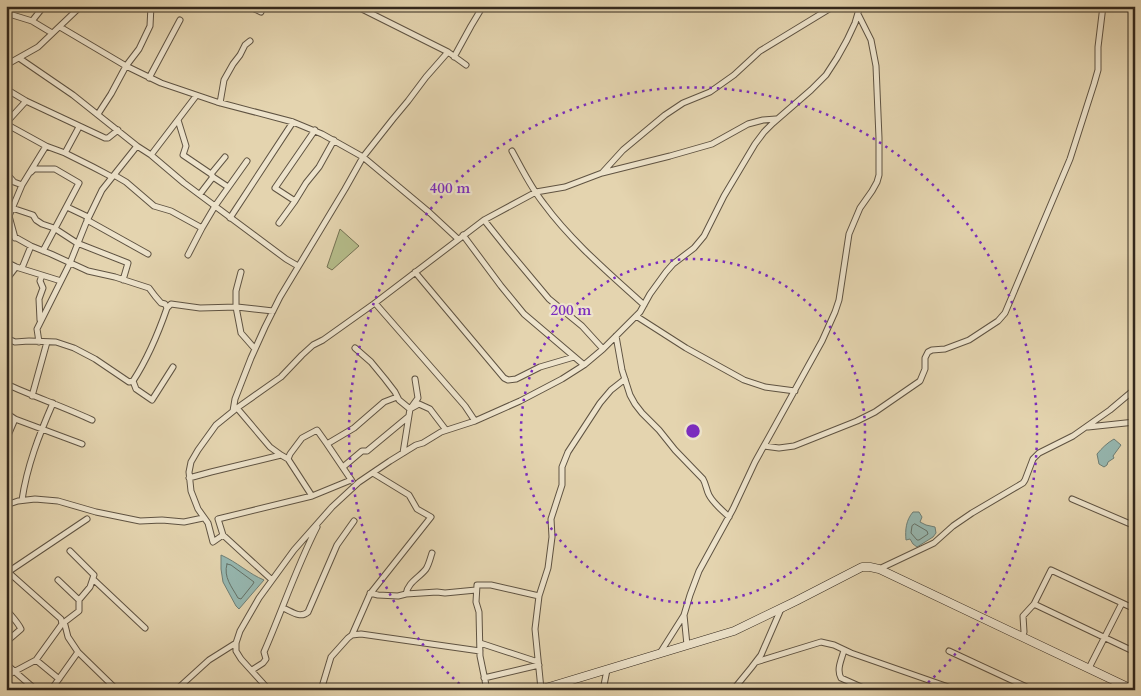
<svg xmlns="http://www.w3.org/2000/svg" width="1141" height="696" viewBox="0 0 1141 696" font-family="Cardo,serif">
	<style>
		.green { fill: #b5bc8a; stroke: #747254 }
		.water { fill: #96b7b0; stroke: #6e7e75 }
		.lines { fill: none; stroke-linecap: round; stroke-linejoin: round }
		.shore { stroke: #647066; stroke-width: 1 }
		.street-casing { stroke: #5f5342; stroke-width: 7 }
		.secondary-casing { stroke: #33281d; stroke-width: 9 }
		.street { stroke: #ede3cb; stroke-width: 5 }
		.secondary { stroke: #ede3cb; stroke-width: 8 }
		.ring { fill: none; stroke: #7b2cbf; stroke-width: 2.5; stroke-dasharray: 2.5 5 }
		.centre { fill: #7b2cbf; stroke: #ede3cb; stroke-width: 2.5 }
		.ring-label { font-size: 15px; text-anchor: middle; font-weight: bold; fill: #7b2cbf; stroke: #ede3cb; stroke-width: 4.5; stroke-linejoin: round; paint-order: stroke }
	</style>
	<rect width="100%" height="100%" fill="#e4d4af"/>
	<filter id="stains"><feTurbulence type="fractalNoise" baseFrequency=".004" numOctaves="4"/><feColorMatrix values="0 0 0 0 .2 0 0 0 0 .09 0 0 0 0 .02 0 0 0 .5 -.17"/></filter>
	<radialGradient id="worn" r=".72"><stop offset=".6" stop-color="#630" stop-opacity="0"/><stop offset="1" stop-color="#630" stop-opacity=".3"/></radialGradient>
	<path class="green" d="M 340,229 L 359,246 L 332,270 L 327,267 Z"/>
	<path class="water" d="M 1114,439 L 1121,445 L 1113,456 L 1114,458 L 1108,462 L 1107,465 L 1104,467 L 1099,464 L 1097,454 C 1102,448 1107,443 1114,439 Z
		M 913,512 L 919,512 L 922,517 L 920,522 L 926,525 L 935,527 L 936,533 L 933,537 L 917,547 L 913,544 L 910,539 L 906,540 C 905,530 906,520 913,512 Z
		M 221,555 C 237,562 249,574 264,580 L 239,609 L 236,606 L 223,582 L 221,569 Z"/>
	<g class="lines">
		<path class="shore" d="M 915,524 L 927,531 L 928,534 L 919,540 L 917,540 L 911,533 L 912,526 Z
			M 227,564 L 231,565 L 254,582 L 253,584 L 241,599 L 238,598 C 232,587 223,577 227,564 Z"/>
		<defs>
			<path id="street" d="M 248,6 L 261,12
				M 356,6 L 448,52 L 466,65
				M 6,13 L 32,21 L 52,33
				M 32,21 L 44,6
				M 60,27 L 126,66 L 161,83 L 217,102 L 293,122 L 322,134 L 363,157 L 430,213 L 458,239
				M 454,57 L 471,26 L 483,6
				M 19,58 L 73,95 L 137,146 L 151,155 L 184,183 L 286,259 L 298,266
				M 6,65 L 38,47 L 81,6
				M 149,78 L 180,20
				M 6,89 L 26,101 L 105,138 L 108,138 L 118,130
				M 220,103 L 224,80 L 233,64 L 240,55 L 245,45 L 250,41
				M 98,114 L 111,94 L 126,66 L 139,49 L 150,26 L 151,6
				M 178,120 L 186,146 L 183,155 L 211,174
				M 6,123 L 26,101
				M 6,124 L 46,146
				M 512,151 C 522,169 531,188 544,204 C 571,241 610,274 644,305
				M 65,153 L 93,167 L 112,177
				M 151,155 L 196,96
				M 31,172 L 34,169 L 55,169 L 79,183 L 43,251
				M 6,173 L 14,182 L 22,185
				M 602,173 L 670,156 L 712,144 L 748,124 L 763,120 L 776,119
				M 114,175 L 126,182 L 154,206 L 171,211 L 202,228 L 215,206 L 247,161
				M 213,177 L 228,187
				M 200,194 L 213,177 L 211,174 L 225,157
				M 295,201 L 275,188 L 315,130
				M 67,207 L 88,217
				M 12,208 L 33,215 L 36,220 L 42,224 L 54,228 L 77,243 L 128,263 L 123,280
				M 230,218 L 293,122
				M 87,220 L 148,254
				M 484,220 L 508,250 L 549,299 L 582,326 L 603,349
				M 279,223 L 295,201 L 306,183 L 319,167 L 334,140
				M 6,232 L 31,246 L 51,254 L 88,271 L 115,277 L 149,288 L 155,296 L 161,303 L 165,304 L 167,308 C 158,334 148,358 133,381
				M 463,235 L 501,286 L 524,314 L 584,365
				M 15,238 L 9,216 L 22,185 L 46,146 L 65,153 L 79,127
				M 188,255 L 202,228
				M 6,262 L 16,267 L 61,281
				M 22,268 L 31,246
				M 241,272 L 236,291 L 236,307 L 241,333 L 255,349
				M 415,272 L 504,378 L 508,380 L 516,379 L 540,367 L 574,357
				M 6,280 L 16,267
				M 375,303 L 465,406 L 475,421
				M 167,308 L 171,304 L 200,308 L 237,307 L 273,311
				M 636,316 L 686,348 L 744,380 L 765,387 L 795,391
				M 40,320 L 39,299 L 43,288 L 40,281 L 42,275
				M 616,336 L 622,370 L 630,395 L 635,404 L 642,413 L 659,430 L 675,450 L 703,479 C 706,484 706,489 709,495 C 713,503 722,510 729,517
				M 6,338 L 15,342 L 29,341 L 56,342 L 74,348 L 95,359 L 129,382 L 133,381 L 136,389 L 152,400 L 173,367
				M 39,342 L 37,329 L 70,263 L 86,223 L 102,190 L 137,146
				M 355,348 L 371,362 L 385,379 L 395,392 L 399,400 L 410,409 L 419,404 L 430,409 L 446,430
				M 6,384 C 35,397 64,407 92,420
				M 32,396 L 47,342
				M 237,408 L 270,447 L 281,455 L 288,459 L 312,496 L 351,480
				M 233,411 L 235,399 L 251,358 L 265,327 L 280,297 L 345,189 L 363,157 L 393,119 L 408,101 L 426,77 L 448,52
				M 6,413 L 15,419 L 82,444
				M 1088,427 L 1135,422
				M 6,440 L 15,419
				M 764,446 L 779,448 L 794,446 L 857,421 L 875,412 L 920,381 L 925,369 L 925,358 L 928,352 L 932,350 L 945,349 L 969,340 L 998,321 L 1005,313 L 1070,159 L 1094,84 L 1098,70 L 1098,47 L 1103,6
				M 403,453 L 410,409 L 418,398 L 415,379
				M 288,459 L 290,454 L 302,438 L 317,430 L 327,444
				M 343,467 L 362,451 L 367,451 L 408,417
				M 189,478 L 211,472 L 281,455
				M 352,481 L 327,444 L 354,428 L 384,402 L 397,397
				M 1072,499 L 1135,526
				M 22,500 C 27,466 39,435 53,403
				M 6,505 L 18,501 L 35,499 L 58,501 L 96,512 L 140,521 L 162,520 L 184,522 L 203,518
				M 223,535 L 218,519 L 312,496
				M 70,551 L 94,575 L 90,587 L 79,600
				M 879,569 L 934,543 L 953,526 L 972,513 L 1023,483 L 1025,480 L 1033,459 L 1039,453 L 1073,436 L 1110,410 L 1135,389
				M 6,570 L 61,619 L 62,624 L 65,625 L 68,637 L 78,652 L 117,690
				M 8,572 L 87,519
				M 93,579 L 145,628
				M 272,580 L 223,535 L 213,542 L 208,523 L 198,509 L 191,491 L 189,472 L 191,462 L 198,450 L 216,425 L 237,408 L 281,377 L 302,355 L 313,345 L 323,340 L 375,303 L 484,220 L 536,192 L 565,187 L 602,173 L 623,150 L 665,115 L 683,103 L 710,92 L 734,75 L 760,51 L 834,6
				M 370,593 L 378,595 L 398,596 L 406,594 L 437,592 L 445,593 L 476,590
				M 406,594 C 408,582 419,578 426,569 C 429,564 430,559 432,553
				M 1034,604 L 1051,570 L 1135,609
				M 283,608 C 291,611 300,619 308,612 L 337,545 L 354,521
				M 6,609 C 11,616 17,621 21,629 L 6,642
				M 684,615 L 687,645
				M 352,635 L 361,634 L 480,651
				M 1022,637 L 1024,632 L 1023,616 L 1034,604 L 1135,652
				M 480,643 L 538,662
				M 844,650 C 842,659 836,669 841,678 L 868,690
				M 949,651 L 1033,690
				M 660,653 L 684,615 L 690,595 L 699,571 L 733,509 L 755,462 L 822,341 L 835,312 L 839,300 L 849,234 L 860,208 L 872,191 L 877,182 L 879,175 L 879,138 L 876,66 L 871,40 L 858,14
				M 36,660 L 59,679
				M 756,662 L 821,642 L 834,645 L 851,653 L 957,690
				M 6,664 L 36,690
				M 1089,668 L 1122,603
				M 252,670 L 263,663 L 266,659 L 264,652 C 282,611 296,568 317,527
				M 6,676 L 36,660 L 62,624 L 79,611 L 79,600 L 58,580
				M 484,678 L 539,665
				M 541,689 L 535,629 L 539,596 L 548,568 L 552,537 L 551,519 L 562,485 L 562,467 L 568,452 L 600,403 L 611,390 L 625,379
				M 51,690 L 78,652
				M 176,690 L 209,660 L 236,643
				M 269,690 L 241,659 L 236,651 L 236,643 L 240,631 L 259,598 L 294,550 L 332,507 L 359,482 L 390,461 L 416,445 L 423,443 L 441,432 L 475,421 L 520,401 L 562,379 L 584,365 L 603,349 L 640,312 L 650,294 L 666,272 L 673,264 L 694,248 L 704,236 L 724,196 L 755,144 L 764,132 L 773,123 L 811,90 L 826,75 L 837,58 L 847,40 L 855,23 L 860,6
				M 321,690 L 331,657 L 348,638 L 352,635 L 370,594 L 431,517 L 417,509 L 409,495 L 373,473
				M 487,690 L 480,656 L 479,612 L 476,602 L 477,585 L 491,585 L 539,596
				M 603,690 L 607,670
				M 733,690 L 751,668 L 761,655 L 781,609"/>
			<path id="secondary" d="M 539,690 L 734,631 L 796,601 L 862,567 L 870,567 L 879,569 L 1134,690"/>
		</defs>
		<use href="#street" class="street-casing"/>
		<use href="#secondary" class="secondary-casing"/>
		<use href="#street" class="street"/>
		<use href="#secondary" class="secondary"/>
	</g>
	<g class="ring">
		<circle cx="693" cy="431" r="172"/>
		<path d="M465 689A344 344 0 1 1 921 689"/>
	</g>
	<circle cx="693" cy="431" r="8" class="centre"/>
	<g class="ring-label">
		<text x="450" y="193">400 m</text>
		<text x="571" y="315">200 m</text>
	</g>
	<rect width="1141" height="696" fill="none" stroke="#e4d4af" stroke-width="25"/>
	<rect x="8" y="8" width="1126" height="681" fill="none" stroke="#33281d" stroke-width="2.5"/>
	<rect x="12" y="12" width="1116" height="671" fill="none" stroke="#33281d"/>
	<rect width="100%" height="100%" filter="url(#stains)"/>
	<rect width="100%" height="100%" fill="url(#worn)"/>
</svg>
